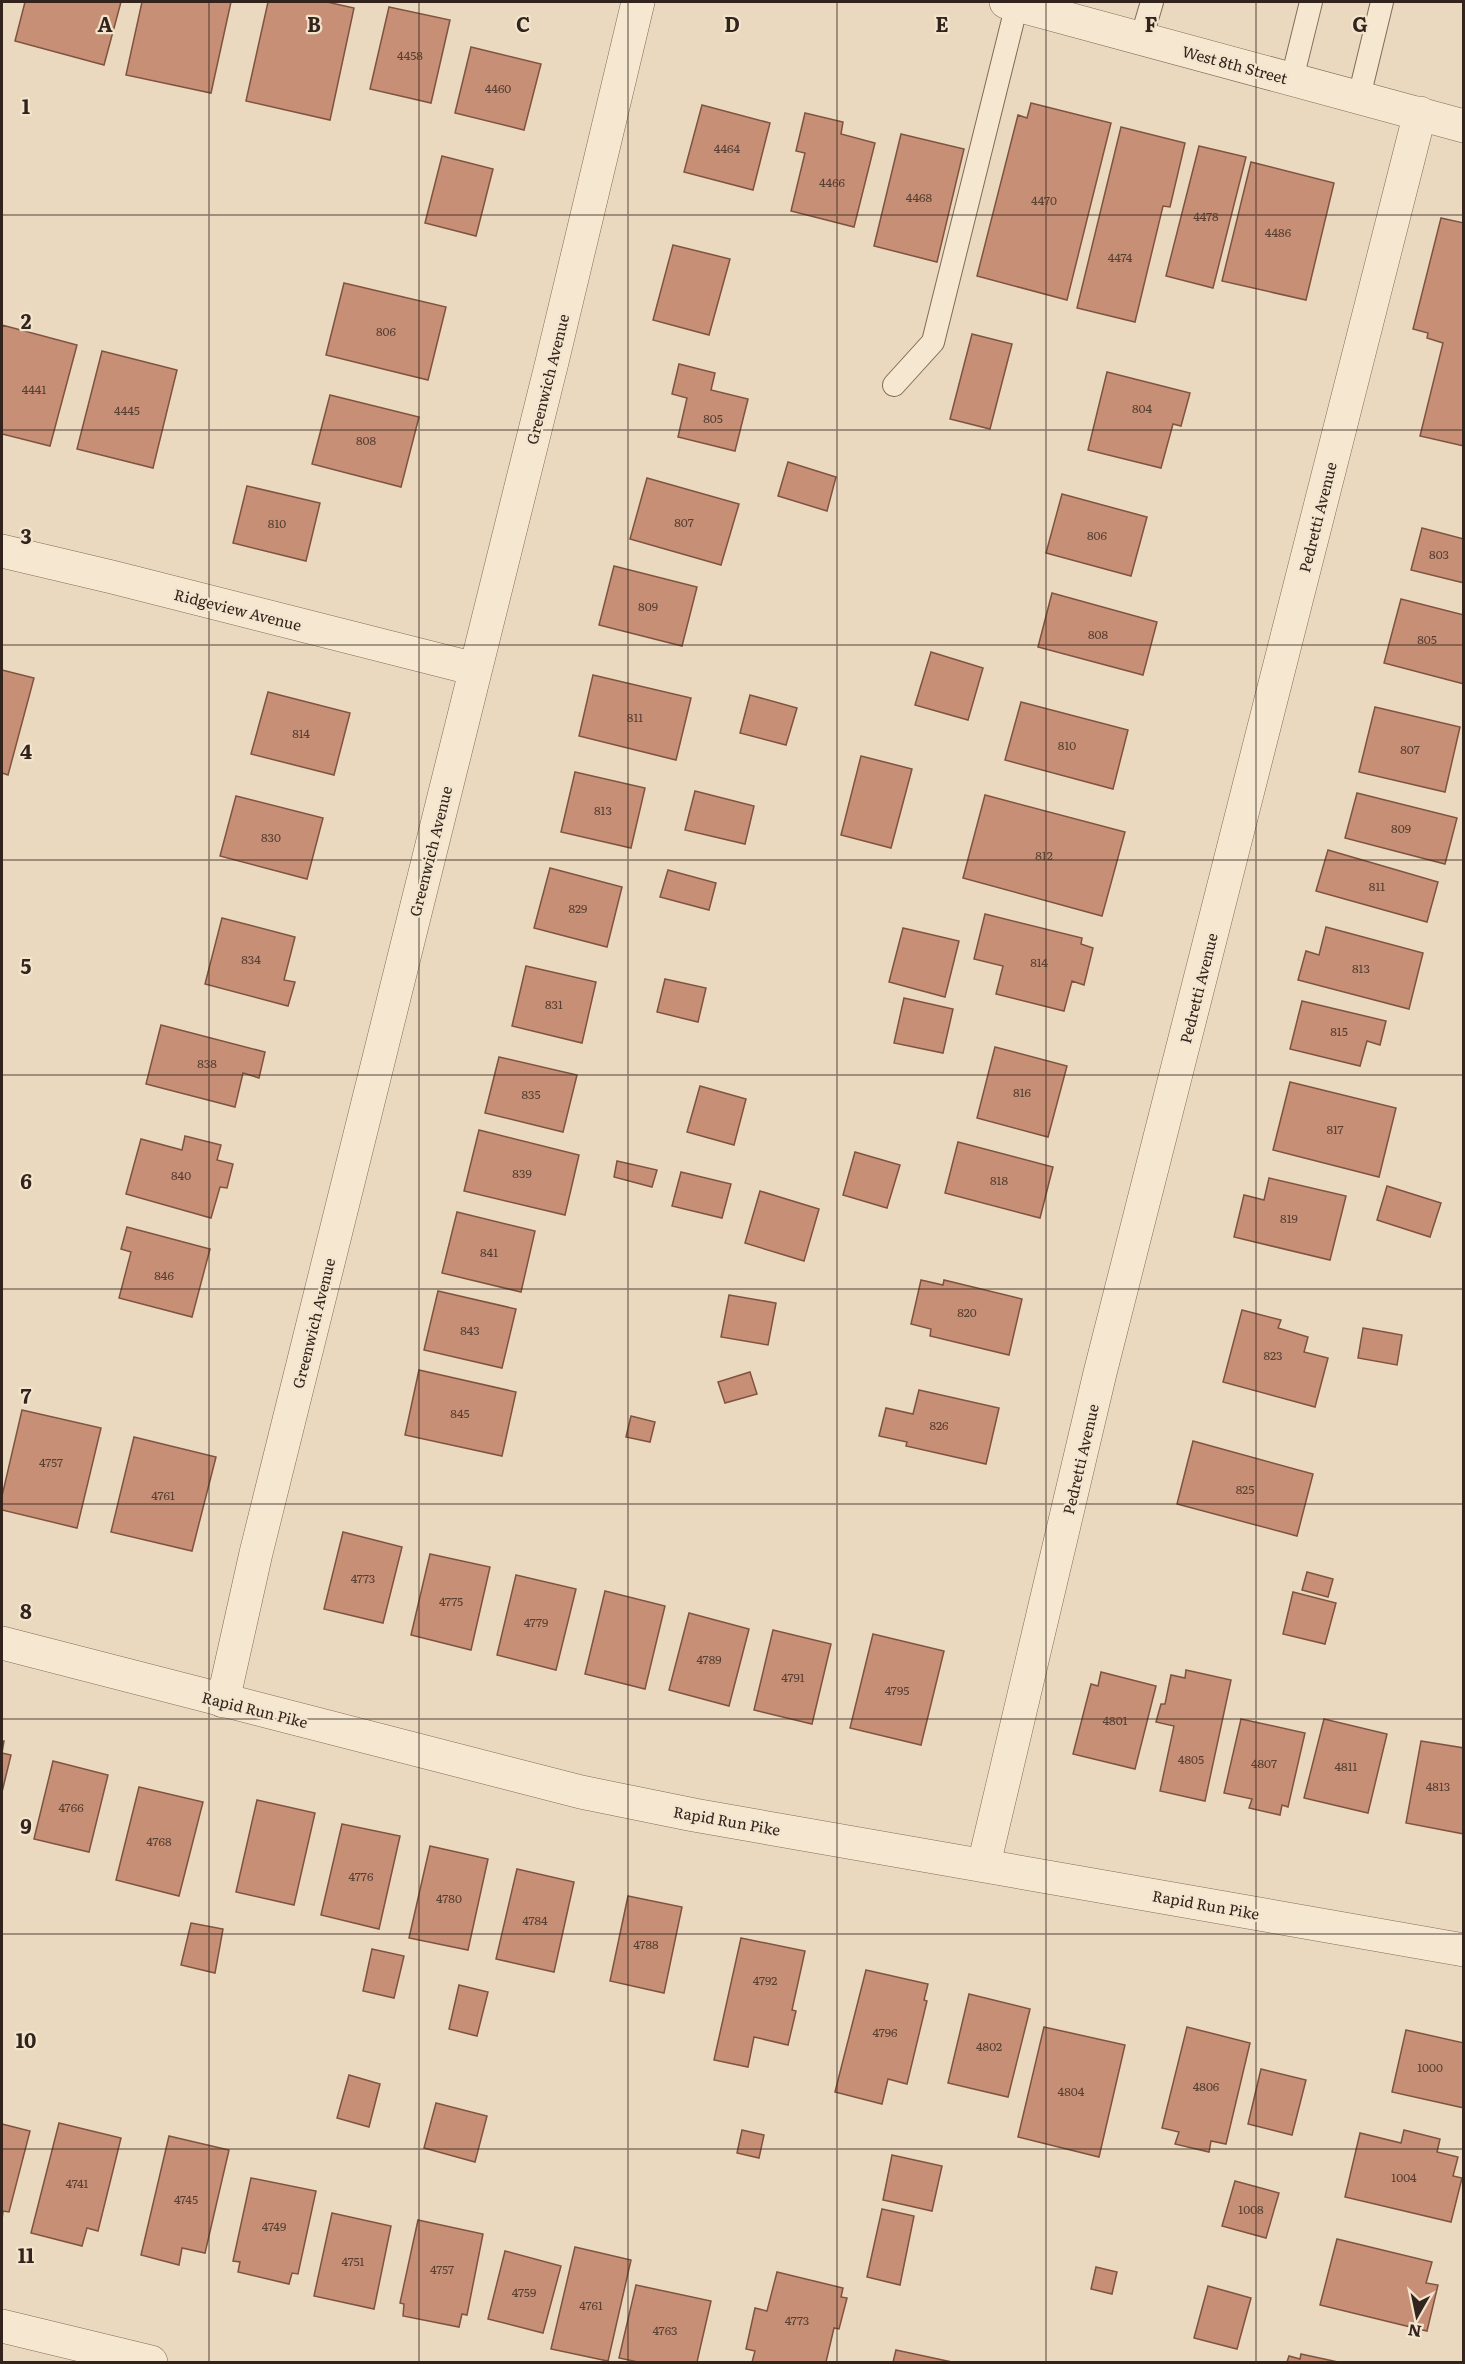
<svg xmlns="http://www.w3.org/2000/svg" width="1465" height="2364" viewBox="0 0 1465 2364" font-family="Literata,serif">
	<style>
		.building { fill: #c79076; stroke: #7f5340; stroke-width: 1.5 }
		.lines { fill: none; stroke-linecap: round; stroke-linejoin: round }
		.service-casing { stroke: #826a58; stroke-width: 24 }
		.minor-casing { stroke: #826a58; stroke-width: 34 }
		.tertiary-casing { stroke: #826a58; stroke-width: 34 }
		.service { stroke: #f6e7d1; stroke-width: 22 }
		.minor { stroke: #f6e7d1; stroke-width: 33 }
		.tertiary { stroke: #f6e7d1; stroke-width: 33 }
		.grid { fill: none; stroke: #32241c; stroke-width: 1.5; stroke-opacity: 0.55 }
		.labels { text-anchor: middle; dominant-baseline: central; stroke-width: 4.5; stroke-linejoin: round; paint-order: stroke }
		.number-label { font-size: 12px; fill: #573f32 }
		.street-label { font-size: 15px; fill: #32241c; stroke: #f2e4cd }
		.grid-label { font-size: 20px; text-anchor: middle; font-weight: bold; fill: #32241c; stroke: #f2e4cd; stroke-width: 4.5; stroke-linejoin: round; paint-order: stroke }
	</style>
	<rect width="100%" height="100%" fill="#ead9be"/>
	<path class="building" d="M 25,2 L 121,2 L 104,65 L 15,41 Z
		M 142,2 L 231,2 L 211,93 L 126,75 Z
		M 268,2 L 327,2 L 354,8 L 330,120 L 246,101 Z
		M 389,7 L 450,20 L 431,103 L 370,89 Z
		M 471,47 L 541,64 L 524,130 L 455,113 Z
		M 1031,103 L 1111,123 L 1067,300 L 977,276 L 1018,115 L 1027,118 Z
		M 702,105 L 770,123 L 753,190 L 684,172 Z
		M 805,113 L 843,122 L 841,134 L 875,143 L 854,227 L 791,211 L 805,153 L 796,151 Z
		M 1121,127 L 1185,143 L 1170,207 L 1163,206 L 1135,322 L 1077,308 Z
		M 901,134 L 964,149 L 937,262 L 874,246 Z
		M 1199,146 L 1246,157 L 1213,288 L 1166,276 Z
		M 442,156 L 493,169 L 476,236 L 425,223 Z
		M 1251,162 L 1334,183 L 1306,300 L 1222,281 Z
		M 1441,218 L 1464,223 L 1464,446 L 1420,436 L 1443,343 L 1427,338 L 1428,333 L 1413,329 Z
		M 673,245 L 730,259 L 709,335 L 653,320 Z
		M 344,283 L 446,307 L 428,380 L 326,355 Z
		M 2,325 L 77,345 L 50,446 L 2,434 Z
		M 972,334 L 1012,344 L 990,429 L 950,419 Z
		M 102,351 L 177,370 L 153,468 L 77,449 Z
		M 679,364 L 715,373 L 711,390 L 748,399 L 735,451 L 678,437 L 687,398 L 672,394 Z
		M 1107,372 L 1190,393 L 1181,426 L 1173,424 L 1161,468 L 1088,450 Z
		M 330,395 L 419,417 L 401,487 L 312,464 Z
		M 788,462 L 836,477 L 827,511 L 778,496 Z
		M 647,478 L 739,504 L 721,565 L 630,539 Z
		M 247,486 L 320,503 L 306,561 L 233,543 Z
		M 1062,494 L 1147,517 L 1131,576 L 1046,553 Z
		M 1422,528 L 1464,539 L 1464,583 L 1411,570 Z
		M 614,566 L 697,587 L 682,646 L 599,625 Z
		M 1052,593 L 1157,622 L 1143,675 L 1038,647 Z
		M 1401,599 L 1464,615 L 1464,684 L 1384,663 Z
		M 931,652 L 983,668 L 968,720 L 915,705 Z
		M 2,670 L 34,678 L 8,775 L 2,773 Z
		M 593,675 L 691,698 L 676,760 L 579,736 Z
		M 268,692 L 350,713 L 334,775 L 251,754 Z
		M 750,695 L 797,708 L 786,745 L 740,733 Z
		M 1021,702 L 1128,730 L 1113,789 L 1005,760 Z
		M 1375,707 L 1460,727 L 1445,792 L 1359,772 Z
		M 861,756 L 912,769 L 891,848 L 841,835 Z
		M 575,772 L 645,788 L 631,848 L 561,832 Z
		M 695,791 L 754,806 L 745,844 L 685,830 Z
		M 1357,793 L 1457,818 L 1445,864 L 1345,838 Z
		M 985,795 L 1125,832 L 1102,916 L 963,878 Z
		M 236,796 L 323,818 L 307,879 L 220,856 Z
		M 1328,850 L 1438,882 L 1427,922 L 1316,891 Z
		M 550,868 L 622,887 L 607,947 L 534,928 Z
		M 668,870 L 716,883 L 709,910 L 660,897 Z
		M 985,914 L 1082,938 L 1081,944 L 1093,948 L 1084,985 L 1072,981 L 1064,1011 L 996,994 L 1003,966 L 974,959 Z
		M 222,918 L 295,937 L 284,980 L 295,982 L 288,1006 L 205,984 Z
		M 1326,927 L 1423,953 L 1409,1009 L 1298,980 L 1306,951 L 1319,955 Z
		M 903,928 L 959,941 L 945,997 L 889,982 Z
		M 526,966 L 596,982 L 582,1043 L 512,1026 Z
		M 665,979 L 706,988 L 698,1022 L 657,1012 Z
		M 904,998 L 953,1009 L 943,1053 L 894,1043 Z
		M 1302,1001 L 1386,1021 L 1380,1045 L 1367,1041 L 1360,1066 L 1290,1049 Z
		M 161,1025 L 265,1052 L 259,1078 L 243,1073 L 235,1107 L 146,1084 Z
		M 995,1047 L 1067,1066 L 1048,1137 L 977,1118 Z
		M 499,1057 L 577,1075 L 563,1132 L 485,1113 Z
		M 1290,1082 L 1396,1108 L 1379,1177 L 1273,1150 Z
		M 700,1086 L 746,1099 L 734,1145 L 687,1132 Z
		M 479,1130 L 579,1155 L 565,1215 L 464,1191 Z
		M 185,1136 L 221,1145 L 217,1160 L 233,1164 L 227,1188 L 220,1187 L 211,1218 L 126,1194 L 141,1139 L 182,1150 Z
		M 958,1142 L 1053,1167 L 1040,1218 L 945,1193 Z
		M 855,1152 L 900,1165 L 887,1208 L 843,1195 Z
		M 617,1161 L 657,1170 L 652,1187 L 614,1177 Z
		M 681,1172 L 731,1184 L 722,1218 L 672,1206 Z
		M 1269,1178 L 1346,1196 L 1330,1260 L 1234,1237 L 1244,1195 L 1264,1200 Z
		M 1387,1186 L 1441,1203 L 1430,1237 L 1377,1220 Z
		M 760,1191 L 819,1209 L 804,1261 L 745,1243 Z
		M 457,1212 L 535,1231 L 521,1292 L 442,1273 Z
		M 127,1227 L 210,1249 L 192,1317 L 119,1298 L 131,1252 L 121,1249 Z
		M 921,1280 L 943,1285 L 944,1280 L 1022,1299 L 1009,1355 L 930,1336 L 931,1329 L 911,1324 Z
		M 438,1291 L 516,1309 L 502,1368 L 424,1350 Z
		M 729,1295 L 776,1303 L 768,1345 L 721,1337 Z
		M 1242,1310 L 1281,1320 L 1278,1328 L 1308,1337 L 1304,1352 L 1328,1358 L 1315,1407 L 1223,1382 Z
		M 1363,1328 L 1402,1335 L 1397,1365 L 1358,1358 Z
		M 419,1370 L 516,1392 L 502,1456 L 405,1435 Z
		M 750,1372 L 757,1394 L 725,1403 L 718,1382 Z
		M 919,1390 L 999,1408 L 986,1464 L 906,1446 L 907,1442 L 879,1436 L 886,1408 L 913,1414 Z
		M 22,1410 L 101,1428 L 77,1528 L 2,1510 L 2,1496 Z
		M 631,1416 L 655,1422 L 650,1442 L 626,1437 Z
		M 134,1437 L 216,1457 L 192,1551 L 111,1532 Z
		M 1193,1441 L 1313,1474 L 1297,1536 L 1177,1504 Z
		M 343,1532 L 402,1547 L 383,1623 L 324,1609 Z
		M 430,1554 L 490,1567 L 471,1650 L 411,1635 Z
		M 1307,1572 L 1333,1579 L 1328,1597 L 1302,1590 Z
		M 516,1575 L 576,1589 L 556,1670 L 497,1655 Z
		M 605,1591 L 665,1606 L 645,1689 L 585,1674 Z
		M 1293,1592 L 1336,1603 L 1325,1644 L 1283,1634 Z
		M 689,1613 L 749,1629 L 729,1706 L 669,1690 Z
		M 773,1630 L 831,1644 L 812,1724 L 754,1710 Z
		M 873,1634 L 944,1651 L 921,1745 L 850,1728 Z
		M 1186,1670 L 1231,1680 L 1205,1801 L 1160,1791 L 1174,1726 L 1156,1722 L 1161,1704 L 1165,1704 L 1171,1675 L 1185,1678 Z
		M 1101,1672 L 1156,1686 L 1135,1769 L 1073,1754 L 1091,1684 L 1098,1686 Z
		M 1241,1719 L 1305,1733 L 1288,1807 L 1282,1805 L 1280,1815 L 1249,1808 L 1252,1799 L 1224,1793 Z
		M 1324,1719 L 1387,1734 L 1368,1813 L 1304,1798 Z
		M 2,1741 L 4,1741 L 2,1753 L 11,1755 L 2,1792 Z
		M 1421,1741 L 1464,1748 L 1464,1834 L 1406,1823 Z
		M 53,1761 L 108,1775 L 89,1852 L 34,1839 Z
		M 139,1787 L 203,1802 L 179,1896 L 116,1880 Z
		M 257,1800 L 315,1813 L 294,1905 L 236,1892 Z
		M 342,1824 L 400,1836 L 379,1929 L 321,1915 Z
		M 430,1846 L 488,1859 L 468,1950 L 409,1938 Z
		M 517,1869 L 574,1882 L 554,1972 L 496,1959 Z
		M 628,1896 L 682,1907 L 664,1993 L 610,1981 Z
		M 191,1923 L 223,1929 L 215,1973 L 181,1965 Z
		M 741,1938 L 805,1951 L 792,2010 L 796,2011 L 788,2045 L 754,2037 L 748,2067 L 714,2060 Z
		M 372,1949 L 404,1956 L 394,1998 L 363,1991 Z
		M 866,1970 L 928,1984 L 924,2000 L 927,2001 L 907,2084 L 888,2079 L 882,2104 L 835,2092 Z
		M 459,1985 L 488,1992 L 477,2036 L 449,2029 Z
		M 969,1994 L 1030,2009 L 1008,2097 L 948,2083 Z
		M 1044,2027 L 1125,2045 L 1099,2157 L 1018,2137 Z
		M 1187,2027 L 1250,2043 L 1226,2144 L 1211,2141 L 1209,2152 L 1175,2144 L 1179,2132 L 1162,2128 Z
		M 1406,2030 L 1464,2043 L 1464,2108 L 1392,2092 Z
		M 1261,2069 L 1306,2080 L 1292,2135 L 1248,2124 Z
		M 349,2075 L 380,2084 L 369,2127 L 337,2118 Z
		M 436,2103 L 487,2116 L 475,2162 L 424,2148 Z
		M 59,2123 L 121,2138 L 98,2231 L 87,2228 L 82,2246 L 31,2233 Z
		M 2,2124 L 30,2131 L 9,2212 L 3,2211 L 2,2220 Z
		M 742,2130 L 764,2135 L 759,2158 L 737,2153 Z
		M 1404,2130 L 1440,2139 L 1437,2152 L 1458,2157 L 1453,2176 L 1462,2178 L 1451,2222 L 1345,2197 L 1360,2133 L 1401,2143 Z
		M 169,2136 L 229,2150 L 205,2253 L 182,2248 L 179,2265 L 141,2255 Z
		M 892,2155 L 942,2166 L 932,2211 L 883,2200 Z
		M 251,2178 L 316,2191 L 298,2274 L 292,2273 L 289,2284 L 238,2272 L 240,2262 L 233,2261 Z
		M 1235,2181 L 1279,2193 L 1266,2238 L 1222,2226 Z
		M 882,2209 L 914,2216 L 900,2285 L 867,2277 Z
		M 332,2213 L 391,2226 L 374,2309 L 314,2296 Z
		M 418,2220 L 483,2234 L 467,2315 L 462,2314 L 459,2327 L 403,2316 L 404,2304 L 400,2303 Z
		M 1337,2239 L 1432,2262 L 1426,2283 L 1438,2285 L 1427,2331 L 1320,2305 Z
		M 575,2247 L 631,2260 L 608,2361 L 551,2349 Z
		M 505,2251 L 561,2266 L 543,2333 L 488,2319 Z
		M 1096,2267 L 1117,2272 L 1112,2294 L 1091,2289 Z
		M 777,2272 L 843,2288 L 841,2297 L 847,2298 L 839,2329 L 834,2328 L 826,2362 L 752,2362 L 755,2351 L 746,2349 L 755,2308 L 767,2311 Z
		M 636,2285 L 711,2301 L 697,2362 L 638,2362 L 619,2358 Z
		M 1208,2286 L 1251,2298 L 1237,2349 L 1194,2338 Z
		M 896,2350 L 952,2362 L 893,2362 Z
		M 1301,2354 L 1338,2362 L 1287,2362 L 1289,2356 L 1300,2359 Z"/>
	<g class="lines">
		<defs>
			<path id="service" d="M 1141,39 L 1152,2
				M 1292,79 L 1311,2
				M 1359,97 L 1382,2
				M 894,385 L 933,342 L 1017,4"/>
			<path id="minor" d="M 2,551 L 112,577 L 475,669
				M 223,1701 L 256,1553 L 552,362 L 638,2
				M 984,1864 L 1100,1373 L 1420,113
				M 2,2326 L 151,2362"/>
			<path id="tertiary" d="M 1006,2 L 1464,126
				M 2,1643 L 581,1792 L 694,1815 L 1464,1950"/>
		</defs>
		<use href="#service" class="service-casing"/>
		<use href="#minor" class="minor-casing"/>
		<use href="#tertiary" class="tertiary-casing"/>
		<use href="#service" class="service"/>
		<use href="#minor" class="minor"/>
		<use href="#tertiary" class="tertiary"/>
	</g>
	<path class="grid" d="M 209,2 L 209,2362M 419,2 L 419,2362M 628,2 L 628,2362M 837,2 L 837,2362M 1046,2 L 1046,2362M 1256,2 L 1256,2362M 2,215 L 1464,215M 2,430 L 1464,430M 2,645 L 1464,645M 2,860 L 1464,860M 2,1075 L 1464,1075M 2,1289 L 1464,1289M 2,1504 L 1464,1504M 2,1719 L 1464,1719M 2,1934 L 1464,1934M 2,2149 L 1464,2149"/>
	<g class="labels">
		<g class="number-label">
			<text x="410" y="55">4458</text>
			<text x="498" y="88">4460</text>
			<text x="727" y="148">4464</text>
			<text x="832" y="182">4466</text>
			<text x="919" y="197">4468</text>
			<text x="1044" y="200">4470</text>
			<text x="1206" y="216">4478</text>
			<text x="1278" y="232">4486</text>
			<text x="1120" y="257">4474</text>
			<text x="386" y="331">806</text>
			<text x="34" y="389">4441</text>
			<text x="1142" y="408">804</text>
			<text x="127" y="410">4445</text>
			<text x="713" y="418">805</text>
			<text x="366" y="440">808</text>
			<text x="684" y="522">807</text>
			<text x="277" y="523">810</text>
			<text x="1097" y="535">806</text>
			<text x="1439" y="554">803</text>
			<text x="648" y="606">809</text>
			<text x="1098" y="634">808</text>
			<text x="1427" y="639">805</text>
			<text x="635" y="717">811</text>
			<text x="301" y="733">814</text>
			<text x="1067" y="745">810</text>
			<text x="1410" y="749">807</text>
			<text x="603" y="810">813</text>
			<text x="1401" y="828">809</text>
			<text x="271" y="837">830</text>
			<text x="1044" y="855">812</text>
			<text x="1377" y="886">811</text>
			<text x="578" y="908">829</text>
			<text x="251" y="959">834</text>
			<text x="1039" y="962">814</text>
			<text x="1361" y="968">813</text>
			<text x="554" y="1004">831</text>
			<text x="1339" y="1031">815</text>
			<text x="207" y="1063">838</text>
			<text x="1022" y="1092">816</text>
			<text x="531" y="1094">835</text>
			<text x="1335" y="1129">817</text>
			<text x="522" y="1173">839</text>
			<text x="181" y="1175">840</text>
			<text x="999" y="1180">818</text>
			<text x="1289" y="1218">819</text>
			<text x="489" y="1252">841</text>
			<text x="164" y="1275">846</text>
			<text x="967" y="1312">820</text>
			<text x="470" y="1330">843</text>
			<text x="1273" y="1355">823</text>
			<text x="460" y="1413">845</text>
			<text x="939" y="1425">826</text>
			<text x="51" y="1462">4757</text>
			<text x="1245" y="1489">825</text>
			<text x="163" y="1495">4761</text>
			<text x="363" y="1578">4773</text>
			<text x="451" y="1601">4775</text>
			<text x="536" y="1622">4779</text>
			<text x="709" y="1659">4789</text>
			<text x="793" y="1677">4791</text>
			<text x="897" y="1690">4795</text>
			<text x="1115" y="1720">4801</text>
			<text x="1191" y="1759">4805</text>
			<text x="1264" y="1763">4807</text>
			<text x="1346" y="1766">4811</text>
			<text x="1438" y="1786">4813</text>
			<text x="71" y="1807">4766</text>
			<text x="159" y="1841">4768</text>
			<text x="361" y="1876">4776</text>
			<text x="449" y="1898">4780</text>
			<text x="535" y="1920">4784</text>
			<text x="646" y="1944">4788</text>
			<text x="765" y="1980">4792</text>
			<text x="885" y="2032">4796</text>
			<text x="989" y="2046">4802</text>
			<text x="1430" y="2067">1000</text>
			<text x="1206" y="2086">4806</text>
			<text x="1071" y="2091">4804</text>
			<text x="1404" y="2177">1004</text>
			<text x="77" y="2183">4741</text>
			<text x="186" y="2199">4745</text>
			<text x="1251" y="2209">1008</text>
			<text x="274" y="2226">4749</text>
			<text x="353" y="2261">4751</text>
			<text x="442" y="2269">4757</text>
			<text x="524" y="2292">4759</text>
			<text x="591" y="2305">4761</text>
			<text x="797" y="2320">4773</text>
			<text x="665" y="2330">4763</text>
		</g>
		<g class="street-label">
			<text transform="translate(1235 64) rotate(15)">West 8th Street</text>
			<text transform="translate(547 379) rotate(-76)">Greenwich Avenue</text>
			<text transform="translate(1317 517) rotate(-76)">Pedretti Avenue</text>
			<text transform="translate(238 609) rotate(14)">Ridgeview Avenue</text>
			<text transform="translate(430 851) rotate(-76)">Greenwich Avenue</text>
			<text transform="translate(1198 988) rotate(-76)">Pedretti Avenue</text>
			<text transform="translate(313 1323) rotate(-76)">Greenwich Avenue</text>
			<text transform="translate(1080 1459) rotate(-77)">Pedretti Avenue</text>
			<text transform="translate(255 1709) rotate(14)">Rapid Run Pike</text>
			<text transform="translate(727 1820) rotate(10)">Rapid Run Pike</text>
			<text transform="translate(1206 1904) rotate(10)">Rapid Run Pike</text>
		</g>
	</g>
	<g class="grid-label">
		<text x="105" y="32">A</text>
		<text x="314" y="32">B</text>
		<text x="523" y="32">C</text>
		<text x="732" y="32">D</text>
		<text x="942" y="32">E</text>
		<text x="1151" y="32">F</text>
		<text x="1360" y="32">G</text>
		<text x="26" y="114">1</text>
		<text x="26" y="329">2</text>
		<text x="26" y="544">3</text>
		<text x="26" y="759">4</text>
		<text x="26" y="974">5</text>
		<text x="26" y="1189">6</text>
		<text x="26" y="1404">7</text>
		<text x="26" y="1619">8</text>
		<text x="26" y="1834">9</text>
		<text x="26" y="2048">10</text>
		<text x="26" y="2263">11</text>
	</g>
	<rect width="1465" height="2364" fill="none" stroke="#32241c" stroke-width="6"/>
	<g transform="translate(1417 2316) rotate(189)" stroke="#f2e4cd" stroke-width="4.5" paint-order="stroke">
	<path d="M0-4.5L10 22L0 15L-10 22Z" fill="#32241c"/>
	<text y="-9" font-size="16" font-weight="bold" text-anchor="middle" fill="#32241c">N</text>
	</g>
</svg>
